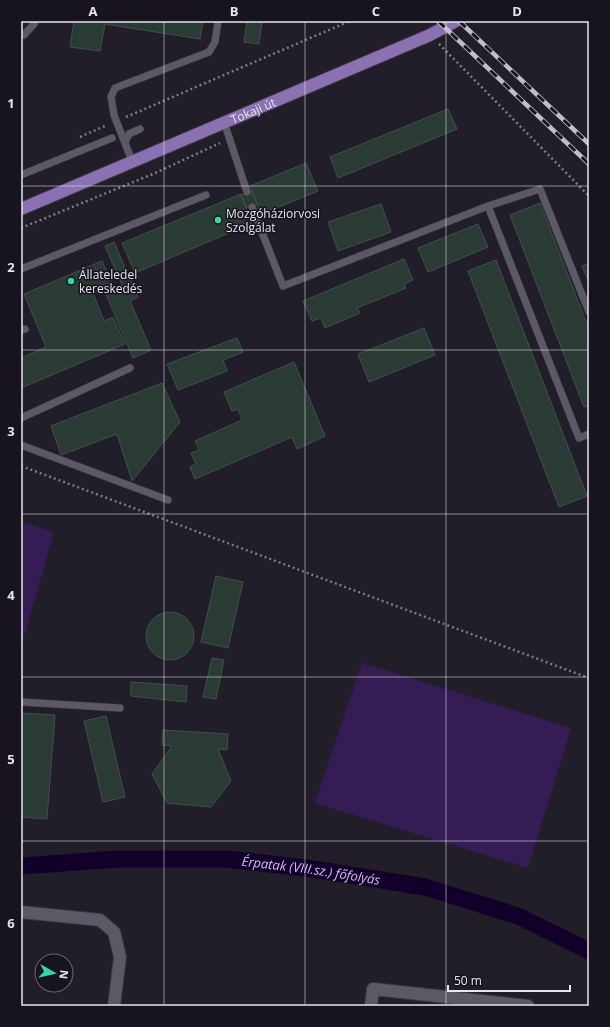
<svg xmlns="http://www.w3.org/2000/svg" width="610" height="1027" viewBox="0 0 610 1027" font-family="'Open Sans',sans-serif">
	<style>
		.pitch { fill: #361c54 }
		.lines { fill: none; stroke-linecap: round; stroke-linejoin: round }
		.canal { stroke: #13002a; stroke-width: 17 }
		.building { fill: #2a3a34; stroke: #41514a }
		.service-casing { stroke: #3b3841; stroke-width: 8 }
		.minor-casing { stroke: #3b3841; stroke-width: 14 }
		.primary-casing { stroke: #3b3841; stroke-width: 14 }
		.path { stroke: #7f7c86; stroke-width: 2.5; stroke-dasharray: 2 3; stroke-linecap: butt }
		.service { stroke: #5d5866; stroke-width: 7 }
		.minor { stroke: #5d5866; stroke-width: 12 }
		.primary { stroke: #8b71b2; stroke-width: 12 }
		.rail-casing { stroke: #c0bec7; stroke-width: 4.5 }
		.rail { stroke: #18141f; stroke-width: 3; stroke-dasharray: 9; stroke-linecap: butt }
		.grid { fill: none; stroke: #e7e5ed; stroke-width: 1; stroke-opacity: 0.55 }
		.poi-dot { fill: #38d4a6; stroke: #18141f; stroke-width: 1.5 }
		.labels { text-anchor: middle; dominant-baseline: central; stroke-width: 3; stroke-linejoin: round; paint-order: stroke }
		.street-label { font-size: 12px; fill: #e7e5ed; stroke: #18141f }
		.poi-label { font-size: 12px; fill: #e7e5ed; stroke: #18141f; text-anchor: start }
		.water-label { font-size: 13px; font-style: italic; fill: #d2bbf8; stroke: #18141f }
		.neatline { fill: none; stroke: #e7e5ed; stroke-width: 1.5 }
		.grid-label { font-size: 13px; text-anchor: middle; font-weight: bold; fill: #e7e5ed }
	</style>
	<rect width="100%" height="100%" fill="#211d29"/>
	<path class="pitch" d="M 21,522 L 54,532 L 21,647 Z
		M 362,663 L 571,728 L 528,868 L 315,803 Z"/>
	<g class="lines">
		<path class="canal" id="s1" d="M 21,866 L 119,859 L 226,859 L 306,868 L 425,887 L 518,916 L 589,951"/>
	</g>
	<path class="building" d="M 74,21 L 203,21 L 200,39 L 105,24 L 100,51 L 70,47 Z
		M 247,21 L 262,21 L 259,44 L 244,42 Z
		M 448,109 L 457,129 L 338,178 L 330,157 Z
		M 306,163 L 318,191 L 261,214 L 250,186 Z
		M 252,191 L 257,204 L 246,208 L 241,195 Z
		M 241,194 L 252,223 L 135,273 L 122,243 Z
		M 540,203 L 589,329 L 589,405 L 584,407 L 510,215 Z
		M 381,204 L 391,232 L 338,251 L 328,222 Z
		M 478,224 L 488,247 L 428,272 L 418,248 Z
		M 114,242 L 138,297 L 130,301 L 151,350 L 133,358 L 105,292 L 122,285 L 105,246 Z
		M 404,259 L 413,280 L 404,284 L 406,288 L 357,308 L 360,313 L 325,328 L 321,318 L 312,321 L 303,301 Z
		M 496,260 L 587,496 L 559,507 L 468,271 Z
		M 102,261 L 113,285 L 93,293 L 104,321 L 113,317 L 125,344 L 21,388 L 21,358 L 46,347 L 24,294 Z
		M 589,263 L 589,282 L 582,266 Z
		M 424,328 L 435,355 L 369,382 L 358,354 Z
		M 237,338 L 243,352 L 223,360 L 227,371 L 178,390 L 167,364 Z
		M 294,362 L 325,436 L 297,449 L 292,437 L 195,479 L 190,467 L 196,464 L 191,453 L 199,450 L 195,441 L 242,420 L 238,409 L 232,411 L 224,392 Z
		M 162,383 L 180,422 L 132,481 L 117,434 L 61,455 L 51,426 Z
		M 216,576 L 243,582 L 228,648 L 201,642 Z
		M146 636a24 24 0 1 1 48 0a24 24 0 1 1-48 0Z
		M 212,658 L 224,660 L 216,699 L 203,697 Z
		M 131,682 L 187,686 L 186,702 L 131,696 Z
		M 21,713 L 55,715 L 47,819 L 21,817 Z
		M 106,716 L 125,797 L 103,802 L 84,721 Z
		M 163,730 L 228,734 L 227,750 L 218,749 L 231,781 L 211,807 L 167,803 L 152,774 L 172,746 L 162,745 Z"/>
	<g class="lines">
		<defs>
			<path id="service" d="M 21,34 L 24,35 L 34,24 L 35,21
				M 224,122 L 247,192
				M 125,142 L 129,134 L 140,129
				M 132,161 L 114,115 L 111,97 L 115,88 L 209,52 L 215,42 L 218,21
				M 21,175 L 112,138
				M 488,206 L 540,189 L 589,312
				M 252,207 L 283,286 L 488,206 L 579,438 L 589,434
				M 21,269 L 206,195
				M 21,330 L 25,329
				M 21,418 L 130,368
				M 21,445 L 168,500
				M 21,702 L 120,708"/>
			<path id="minor" d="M 21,912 L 100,920 L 114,932 L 120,957 L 114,1006
				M 371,1006 L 373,989 L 528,1006"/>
			<g id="primary">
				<path id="s2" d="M 21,209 L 430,35 L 456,21"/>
			</g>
		</defs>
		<use href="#service" class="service-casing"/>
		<use href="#minor" class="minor-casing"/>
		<use href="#primary" class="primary-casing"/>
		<path class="path" d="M 439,44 L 589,196
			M 126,117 L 350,21
			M 80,137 L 107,125
			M 21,228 L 153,174 L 220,143
			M 21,466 L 589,678"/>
		<use href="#service" class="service"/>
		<use href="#minor" class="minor"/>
		<use href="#primary" class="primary"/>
		<defs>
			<path id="rail" d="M 438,21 L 589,164
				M 459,21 L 589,144"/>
		</defs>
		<use href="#rail" class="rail-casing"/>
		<use href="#rail" class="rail"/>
	</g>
	<path class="grid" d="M 164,21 L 164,1006M 305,21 L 305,1006M 446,21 L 446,1006M 21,186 L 589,186M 21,350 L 589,350M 21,514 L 589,514M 21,677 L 589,677M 21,841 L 589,841"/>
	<g class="poi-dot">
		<circle cx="218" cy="220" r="4"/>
		<circle cx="71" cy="281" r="4"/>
	</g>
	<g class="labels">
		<g class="street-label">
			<text stroke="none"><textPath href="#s2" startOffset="252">Tokaji út</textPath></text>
		</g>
		<g class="poi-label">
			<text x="226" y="213">Mozgóháziorvosi<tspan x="226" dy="14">Szolgálat</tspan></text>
			<text x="79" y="274">Állateledel<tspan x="79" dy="14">kereskedés</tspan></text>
		</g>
		<g class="water-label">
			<text stroke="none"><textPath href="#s1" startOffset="291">Érpatak (VIII.sz.) főfolyás</textPath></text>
		</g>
	</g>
	<rect width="610" height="1027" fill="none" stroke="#18141f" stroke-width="44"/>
	<g transform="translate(54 973) rotate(98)"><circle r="19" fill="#18141f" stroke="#6b6871"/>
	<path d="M0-3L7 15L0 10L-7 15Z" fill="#38d4a6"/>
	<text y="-6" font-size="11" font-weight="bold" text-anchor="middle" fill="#e7e5ed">N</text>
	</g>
	<path d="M448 985v6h122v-6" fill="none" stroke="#e7e5ed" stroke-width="2"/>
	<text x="454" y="985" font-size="12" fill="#e7e5ed" stroke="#18141f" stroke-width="3" paint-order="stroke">50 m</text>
	<rect x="22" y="22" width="566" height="983" class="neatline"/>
	<g class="grid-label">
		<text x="93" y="16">A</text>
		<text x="234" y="16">B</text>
		<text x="376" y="16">C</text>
		<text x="517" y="16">D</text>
		<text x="11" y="108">1</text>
		<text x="11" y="272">2</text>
		<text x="11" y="436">3</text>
		<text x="11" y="600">4</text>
		<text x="11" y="764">5</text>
		<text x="11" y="928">6</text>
	</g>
</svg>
